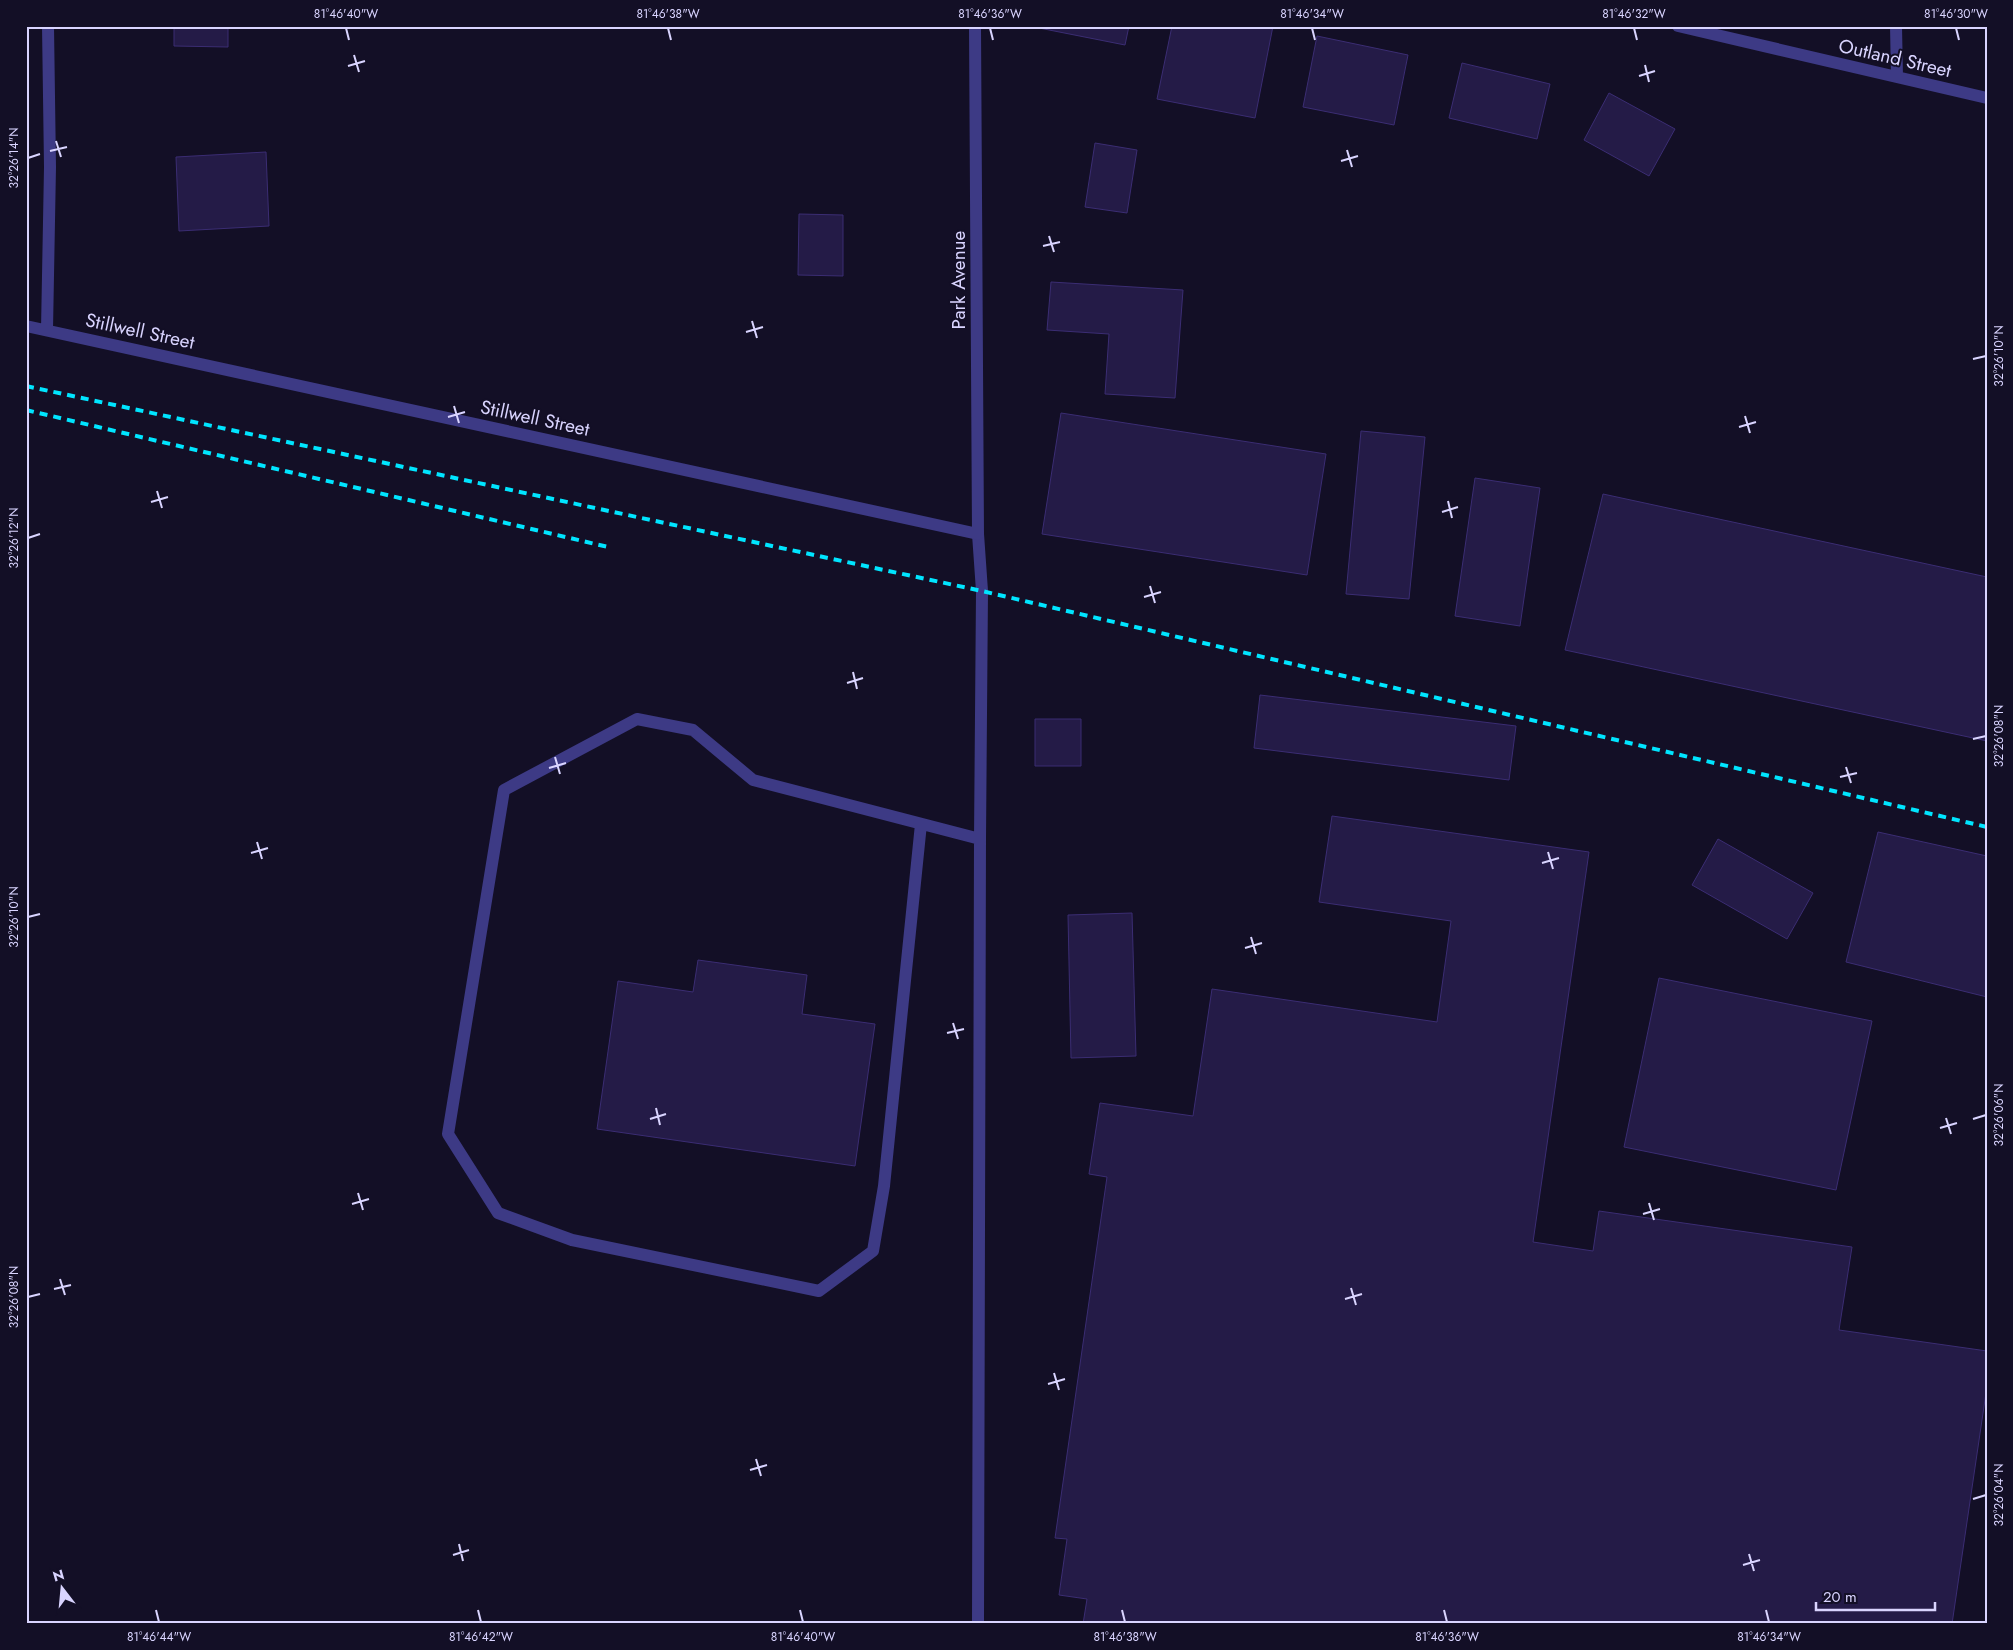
<svg xmlns="http://www.w3.org/2000/svg" width="2013" height="1650" viewBox="0 0 2013 1650" font-family="Jost,sans-serif">
	<style>
		.building { fill: #241b47; stroke: #3b2d73 }
		.lines { fill: none; stroke-linecap: round; stroke-linejoin: round }
		.lane { stroke: #3d3a85; stroke-width: 12 }
		.street { stroke: #3d3a85; stroke-width: 12 }
		.rail { stroke: #00e5ff; stroke-width: 4; stroke-dasharray: 8 6; stroke-linecap: butt }
		.ticks { fill: none; stroke: #d9d4ff; stroke-width: 2 }
		.labels { text-anchor: middle; dominant-baseline: central; stroke-width: 4; stroke-linejoin: round; paint-order: stroke }
		.street-label { font-size: 19px; fill: #d9d4ff; stroke: #130f26 }
		.neatline { fill: none; stroke: #d9d4ff; stroke-width: 2 }
		.ticks-label { font-size: 12px; text-anchor: middle; fill: #d9d4ff }
	</style>
	<rect width="100%" height="100%" fill="#130f26"/>
	<path class="building" d="M 174,26 L 228,26 L 228,47 L 174,46 Z
		M 1029,26 L 1129,26 L 1125,45 Z
		M 1172,26 L 1273,26 L 1255,118 L 1157,99 Z
		M 1317,36 L 1408,55 L 1394,125 L 1303,107 Z
		M 1462,63 L 1550,84 L 1537,139 L 1449,118 Z
		M 1609,93 L 1675,129 L 1649,176 L 1584,140 Z
		M 1095,143 L 1137,150 L 1127,213 L 1085,207 Z
		M 266,152 L 269,226 L 179,231 L 176,157 Z
		M 799,214 L 843,215 L 843,276 L 798,275 Z
		M 1051,282 L 1183,290 L 1175,398 L 1105,394 L 1109,334 L 1047,330 Z
		M 1061,413 L 1326,454 L 1307,575 L 1042,534 Z
		M 1361,431 L 1425,437 L 1409,599 L 1346,594 Z
		M 1475,478 L 1540,488 L 1520,626 L 1455,616 Z
		M 1603,494 L 1987,577 L 1987,741 L 1565,650 Z
		M 1260,695 L 1516,726 L 1509,780 L 1254,748 Z
		M 1035,719 L 1081,719 L 1081,766 L 1035,766 Z
		M 1332,816 L 1589,852 L 1533,1242 L 1593,1251 L 1599,1211 L 1852,1247 L 1839,1330 L 1987,1351 L 1987,1386 L 1952,1624 L 1083,1624 L 1087,1599 L 1059,1595 L 1067,1539 L 1055,1538 L 1107,1177 L 1089,1174 L 1100,1103 L 1193,1116 L 1212,989 L 1437,1022 L 1451,921 L 1319,902 Z
		M 1878,832 L 1987,856 L 1987,997 L 1846,962 Z
		M 1718,839 L 1813,893 L 1787,939 L 1692,885 Z
		M 1132,913 L 1136,1056 L 1071,1058 L 1068,915 Z
		M 698,960 L 807,975 L 802,1014 L 875,1024 L 855,1166 L 597,1129 L 618,981 L 693,992 Z
		M 1659,978 L 1872,1021 L 1836,1190 L 1624,1147 Z"/>
	<g class="lines">
		<path class="lane" d="M 978,534 L 982,591 L 980,839 L 978,1624
			M 921,824 L 884,1186 L 873,1251 L 819,1291 L 572,1240 L 498,1213 L 448,1134 L 504,790 L 637,719 L 693,730 L 753,780 L 980,839"/>
		<path class="street" d="M 1678,26 L 1987,98
			M 1896,26 L 1897,77
			M 26,326 L 978,534 L 975,26
			M 47,330 L 50,167 L 48,26"/>
		<path class="rail" d="M 26,386 L 982,591 L 1987,827
			M 26,410 L 608,547"/>
	</g>
	<path class="ticks" d="M 346,28 L 349,40M 668,28 L 671,40M 990,28 L 993,40M 1312,28 L 1315,40M 1634,28 L 1637,40M 1956,28 L 1959,40M 354,55 L 359,72M 1645,65 L 1649,82M 348,66 L 365,61M 1639,76 L 1655,71M 56,141 L 61,157M 1347,150 L 1352,167M 50,151 L 67,147M 28,158 L 40,154M 1341,161 L 1358,156M 1049,236 L 1054,252M 1043,246 L 1060,242M 752,321 L 757,338M 746,332 L 763,327M 1973,359 L 1986,356M 454,406 L 459,423M 1745,416 L 1750,433M 448,417 L 465,412M 1739,427 L 1756,422M 157,491 L 162,508M 1448,501 L 1452,518M 151,502 L 168,497M 1442,512 L 1458,507M 28,538 L 40,534M 1150,586 L 1155,603M 1144,597 L 1161,592M 853,672 L 857,689M 847,683 L 863,678M 1973,739 L 1986,736M 555,757 L 560,774M 1846,767 L 1851,783M 549,768 L 566,763M 1840,777 L 1857,773M 257,842 L 262,859M 1548,852 L 1553,869M 251,853 L 268,848M 1542,863 L 1559,858M 28,917 L 40,914M 1251,937 L 1256,954M 1245,948 L 1262,943M 953,1023 L 958,1039M 947,1033 L 964,1029M 656,1108 L 660,1125M 1946,1118 L 1951,1134M 650,1119 L 666,1114M 1973,1119 L 1986,1115M 1940,1128 L 1957,1123M 358,1193 L 363,1210M 1649,1203 L 1654,1220M 352,1204 L 369,1199M 1643,1214 L 1660,1209M 60,1279 L 65,1295M 1351,1288 L 1356,1305M 54,1289 L 71,1285M 28,1297 L 40,1294M 1345,1299 L 1362,1294M 1054,1373 L 1059,1390M 1048,1384 L 1065,1379M 756,1459 L 761,1476M 750,1470 L 767,1465M 1973,1499 L 1986,1495M 459,1544 L 463,1561M 1749,1554 L 1754,1571M 453,1555 L 469,1550M 1743,1565 L 1760,1560M 156,1610 L 159,1622M 478,1610 L 481,1622M 800,1610 L 803,1622M 1122,1610 L 1125,1622M 1444,1610 L 1447,1622M 1766,1610 L 1769,1622"/>
	<g class="labels">
		<g class="street-label">
			<text transform="translate(1895 58) rotate(13)">Outland Street</text>
			<text transform="translate(958 280) rotate(-90)">Park Avenue</text>
			<text transform="translate(140 331) rotate(12)">Stillwell Street</text>
			<text transform="translate(535 418) rotate(12)">Stillwell Street</text>
		</g>
	</g>
	<rect width="2013" height="1650" fill="none" stroke="#130f26" stroke-width="55"/>
	<g transform="translate(62 1588) rotate(344)" stroke="#130f26" stroke-width="4" paint-order="stroke">
	<path d="M0-4L9 19L0 12L-9 19Z" fill="#d9d4ff"/>
	<text y="-8" font-size="14" font-weight="bold" text-anchor="middle" fill="#d9d4ff">N</text>
	</g>
	<path d="M1816 1602v8h119v-8" fill="none" stroke="#d9d4ff" stroke-width="2.5"/>
	<text x="1823" y="1602" font-size="15" fill="#d9d4ff" stroke="#130f26" stroke-width="4" paint-order="stroke">20 m</text>
	<rect x="28" y="28" width="1958" height="1594" class="neatline"/>
	<g class="ticks-label">
		<text x="346" y="18">81°46'40"W</text>
		<text x="668" y="18">81°46'38"W</text>
		<text x="990" y="18">81°46'36"W</text>
		<text x="1312" y="18">81°46'34"W</text>
		<text x="1634" y="18">81°46'32"W</text>
		<text x="1956" y="18">81°46'30"W</text>
		<text transform="translate(14 158) rotate(-90)" y="4">32°26'14"N</text>
		<text transform="translate(1999 356) rotate(-90)" y="4">32°26'10"N</text>
		<text transform="translate(14 538) rotate(-90)" y="4">32°26'12"N</text>
		<text transform="translate(1999 736) rotate(-90)" y="4">32°26'08"N</text>
		<text transform="translate(14 917) rotate(-90)" y="4">32°26'10"N</text>
		<text transform="translate(1999 1115) rotate(-90)" y="4">32°26'06"N</text>
		<text transform="translate(14 1297) rotate(-90)" y="4">32°26'08"N</text>
		<text transform="translate(1999 1495) rotate(-90)" y="4">32°26'04"N</text>
		<text x="159" y="1641">81°46'44"W</text>
		<text x="481" y="1641">81°46'42"W</text>
		<text x="803" y="1641">81°46'40"W</text>
		<text x="1125" y="1641">81°46'38"W</text>
		<text x="1447" y="1641">81°46'36"W</text>
		<text x="1769" y="1641">81°46'34"W</text>
	</g>
</svg>
